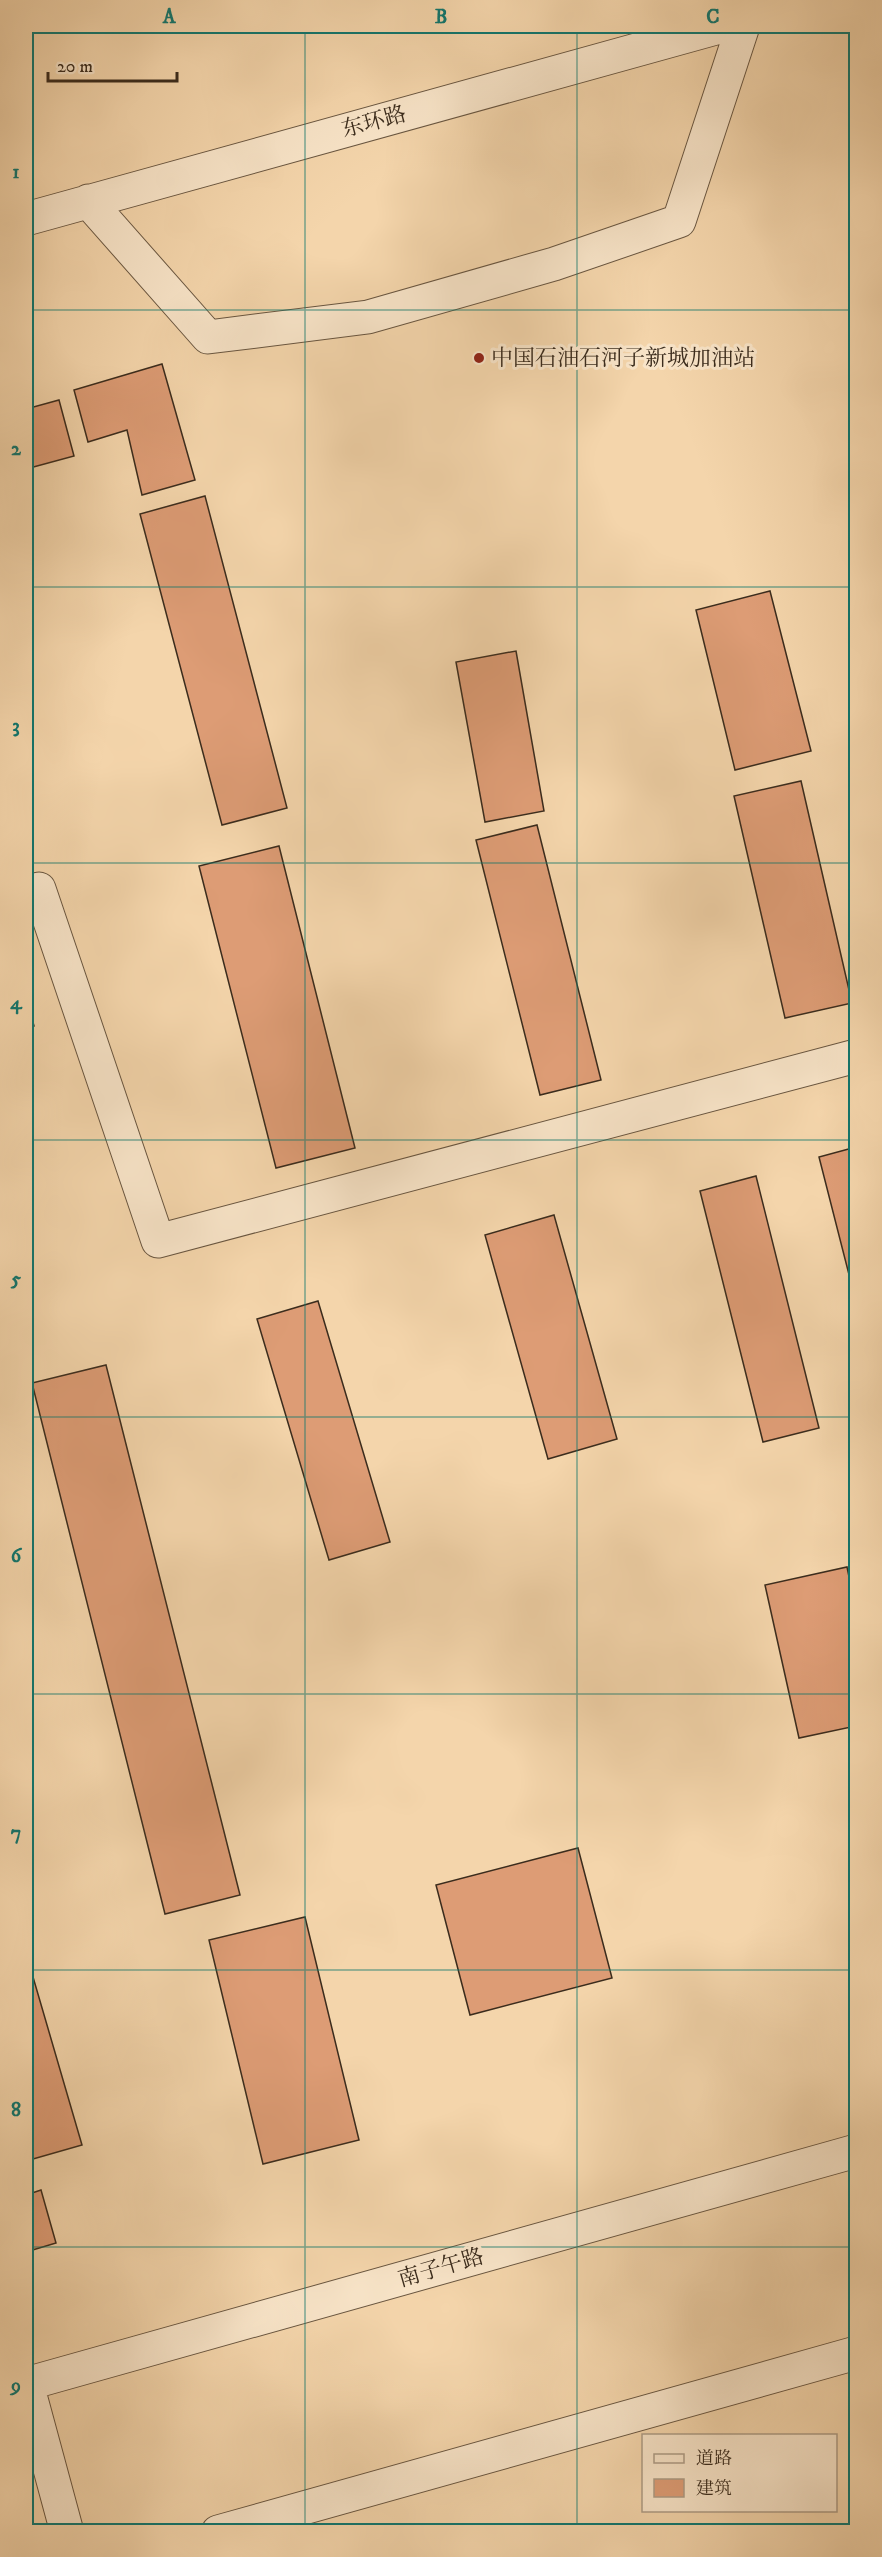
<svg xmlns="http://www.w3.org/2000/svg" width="882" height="2557" viewBox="0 0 882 2557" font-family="'IM FELL DW Pica','Noto Serif SC',serif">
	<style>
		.building { fill: #dd9c75; stroke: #3b2c1d; stroke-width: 1.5 }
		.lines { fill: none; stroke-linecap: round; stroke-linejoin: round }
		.minor-casing { stroke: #695640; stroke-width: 35 }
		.minor { stroke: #f8e4c8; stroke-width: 33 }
		.grid { fill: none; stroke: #0f766e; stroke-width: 1.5; stroke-opacity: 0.55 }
		.poi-dot { fill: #8f2418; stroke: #f8e4c8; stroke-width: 2 }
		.labels { text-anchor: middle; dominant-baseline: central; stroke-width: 6; stroke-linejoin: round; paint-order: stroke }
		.street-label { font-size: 22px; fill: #3b2c1d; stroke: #f8e4c8 }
		.poi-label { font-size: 22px; fill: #3b2c1d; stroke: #f8e4c8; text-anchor: start }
		.neatline { fill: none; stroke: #0f766e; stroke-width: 2 }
		.grid-label { font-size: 20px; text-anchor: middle; font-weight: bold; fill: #0f766e }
	</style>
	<rect width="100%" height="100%" fill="#f4d5ab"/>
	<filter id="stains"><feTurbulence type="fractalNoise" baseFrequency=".00333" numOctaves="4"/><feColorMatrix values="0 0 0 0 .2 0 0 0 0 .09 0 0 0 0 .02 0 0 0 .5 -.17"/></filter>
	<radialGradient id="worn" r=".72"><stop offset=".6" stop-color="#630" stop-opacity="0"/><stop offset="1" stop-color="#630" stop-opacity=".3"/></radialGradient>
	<path class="building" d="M 162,364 L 195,480 L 142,495 L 127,430 L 88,442 L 74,390 Z
		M 59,400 L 74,456 L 26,469 L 26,409 Z
		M 205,496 L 287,808 L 222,825 L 140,514 Z
		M 770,591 L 811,751 L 735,770 L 696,610 Z
		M 516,651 L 544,811 L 485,822 L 456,662 Z
		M 801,781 L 852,1003 L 785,1018 L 734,796 Z
		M 537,825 L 601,1080 L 540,1095 L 476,840 Z
		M 279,846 L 355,1148 L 276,1168 L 199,866 Z
		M 26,997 L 34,1026 L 26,1028 Z
		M 856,1147 L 856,1302 L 819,1157 Z
		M 756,1176 L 819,1428 L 763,1442 L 700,1191 Z
		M 554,1215 L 617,1439 L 548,1459 L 485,1235 Z
		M 318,1301 L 390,1542 L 329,1560 L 257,1319 Z
		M 106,1365 L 240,1895 L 165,1914 L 32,1383 Z
		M 847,1567 L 856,1611 L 856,1726 L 799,1738 L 765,1585 Z
		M 578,1848 L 612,1978 L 470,2015 L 436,1885 Z
		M 305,1917 L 359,2140 L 263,2164 L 209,1940 Z
		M 26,1953 L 82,2145 L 26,2161 Z
		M 41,2190 L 56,2243 L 26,2252 L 26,2195 Z"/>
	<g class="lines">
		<defs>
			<path id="minor" d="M 88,201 L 208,337 L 368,317 L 554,264 L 679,221 L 743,26
				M 26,219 L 723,26
				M 26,893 L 39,889 L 158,1241 L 856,1056
				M 26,2384 L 856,2151
				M 27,2384 L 67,2532
				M 218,2532 L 856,2353"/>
		</defs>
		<use href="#minor" class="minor-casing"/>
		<use href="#minor" class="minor"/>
	</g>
	<path class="grid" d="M 305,26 L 305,2532M 577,26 L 577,2532M 26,310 L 856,310M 26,587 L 856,587M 26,863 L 856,863M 26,1140 L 856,1140M 26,1417 L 856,1417M 26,1694 L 856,1694M 26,1970 L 856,1970M 26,2247 L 856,2247"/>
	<circle class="poi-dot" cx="479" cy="358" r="6"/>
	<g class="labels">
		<g class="street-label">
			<text transform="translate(374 122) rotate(-15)">东环路</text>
			<text transform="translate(441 2268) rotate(-16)">南子午路</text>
		</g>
		<g class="poi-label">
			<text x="491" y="358">中国石油石河子新城加油站</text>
		</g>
	</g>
	<rect width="882" height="2557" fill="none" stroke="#f4d5ab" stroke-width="66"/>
	<rect x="642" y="2434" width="195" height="78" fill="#f8e4c8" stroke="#ac9a84" stroke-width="1.5"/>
	<rect x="654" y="2454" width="30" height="9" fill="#f8e4c8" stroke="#ac9a84" stroke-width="1.5"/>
	<text x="696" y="2464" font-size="18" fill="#3b2c1d">道路</text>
	<rect x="654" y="2479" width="30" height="18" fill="#dd9c75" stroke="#ac9a84" stroke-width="1.5"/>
	<text x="696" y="2494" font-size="18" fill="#3b2c1d">建筑</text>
	<path d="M48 72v9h129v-9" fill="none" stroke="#3b2c1d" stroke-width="3"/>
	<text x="57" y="72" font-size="18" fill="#3b2c1d" stroke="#f8e4c8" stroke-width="4.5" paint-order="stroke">20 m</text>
	<rect x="33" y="33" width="816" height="2491" class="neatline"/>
	<g class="grid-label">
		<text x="169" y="23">A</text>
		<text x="441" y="23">B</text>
		<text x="713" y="23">C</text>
		<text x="16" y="178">1</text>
		<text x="16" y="455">2</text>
		<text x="16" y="732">3</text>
		<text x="16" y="1009">4</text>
		<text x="16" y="1285">5</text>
		<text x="16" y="1562">6</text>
		<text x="16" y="1839">7</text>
		<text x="16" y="2116">8</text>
		<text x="16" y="2392">9</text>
	</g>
	<rect width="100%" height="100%" filter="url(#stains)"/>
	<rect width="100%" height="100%" fill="url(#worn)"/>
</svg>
